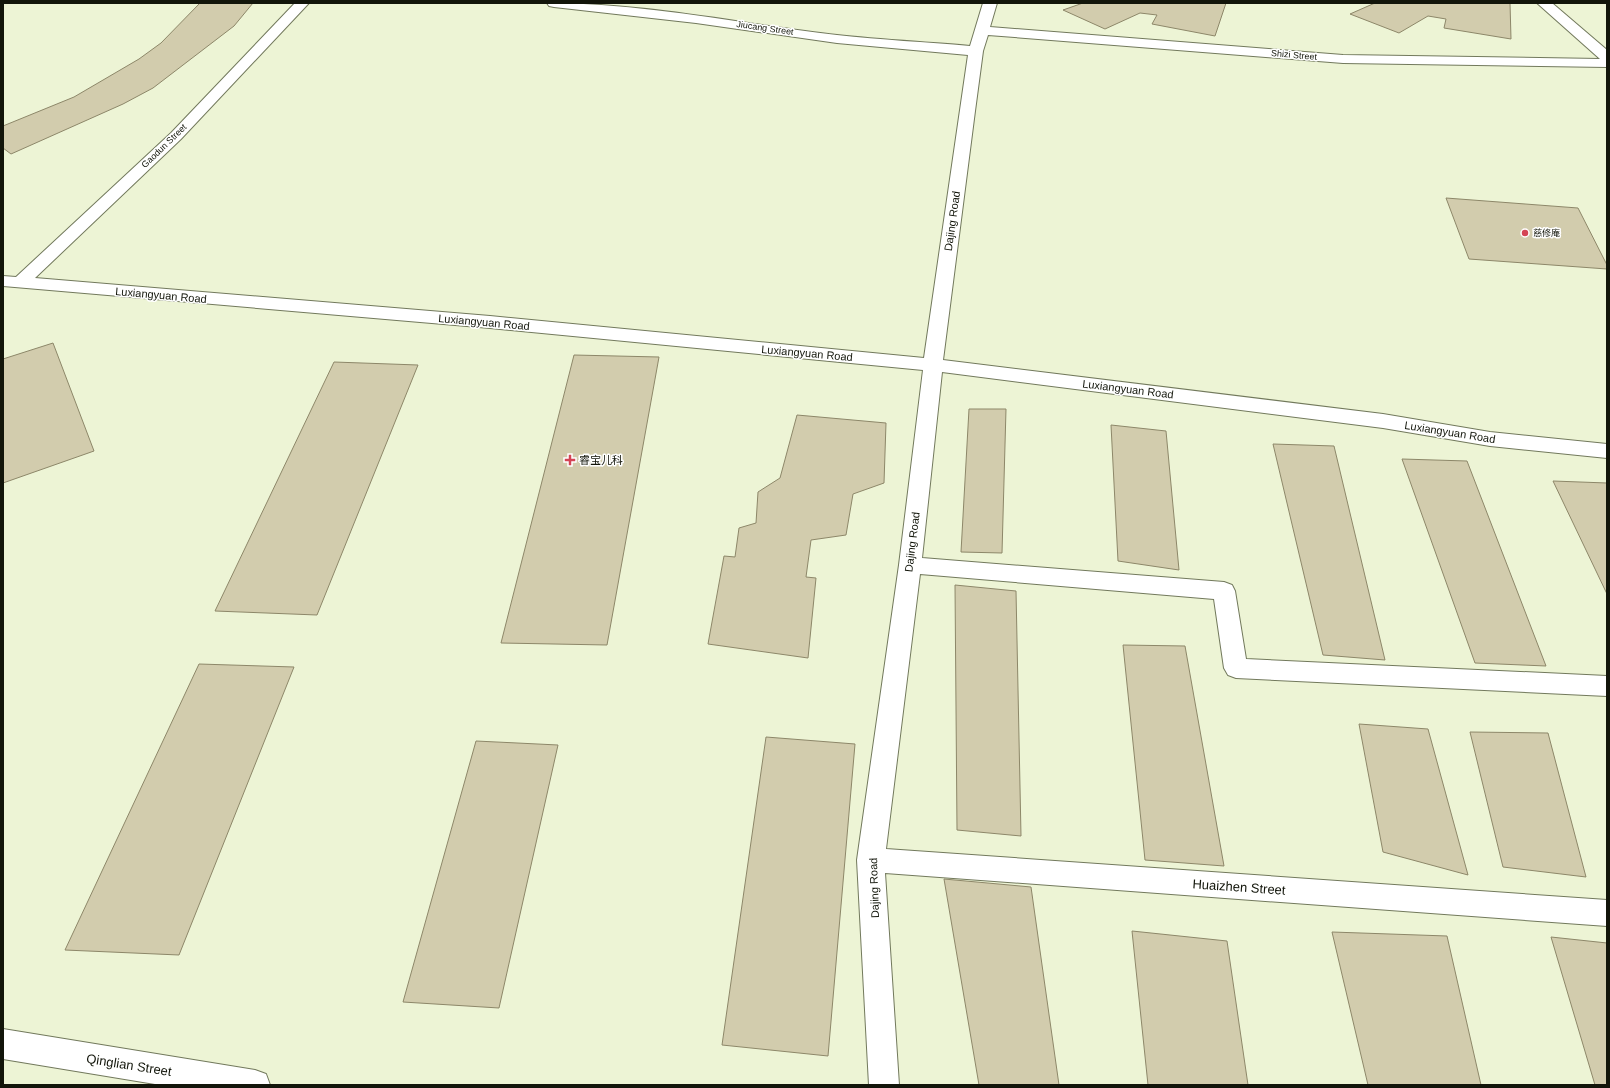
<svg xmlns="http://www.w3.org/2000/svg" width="1610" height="1088" viewBox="0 0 1610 1088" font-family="Helvetica,'Noto Sans SC',sans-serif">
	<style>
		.building { fill: #d2ccad; stroke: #8d8769 }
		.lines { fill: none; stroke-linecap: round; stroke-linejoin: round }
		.minor-casing { stroke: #72795c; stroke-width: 2 }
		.minor { fill: #fff; fill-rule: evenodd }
		.poi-dot { fill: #d44455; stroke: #fff; stroke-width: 1.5 }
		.labels { text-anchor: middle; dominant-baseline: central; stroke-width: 3; stroke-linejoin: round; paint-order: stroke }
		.far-street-label { font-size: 9px; fill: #12150a; stroke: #fff }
		.far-poi-label { font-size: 9px; fill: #12150a; stroke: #fff; text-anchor: start }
		.street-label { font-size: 11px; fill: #12150a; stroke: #fff }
		.poi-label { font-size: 11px; fill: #12150a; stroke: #fff; text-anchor: start }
		.near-street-label { font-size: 13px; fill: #12150a; stroke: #fff }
	</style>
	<rect width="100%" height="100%" fill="#edf4d5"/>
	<path class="building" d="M 200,3 L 253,3 L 234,26 L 153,88 L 123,104 L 11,154 L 3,148 L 3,126 L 74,97 L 139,59 L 161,43 Z
		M 1083,3 L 1226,3 L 1215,36 L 1152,24 L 1157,15 L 1140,13 L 1105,29 L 1063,10 Z
		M 1375,3 L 1510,3 L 1511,39 L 1444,28 L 1446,19 L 1428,16 L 1399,33 L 1350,14 Z
		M 1446,198 L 1578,208 L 1607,265 L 1607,269 L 1469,259 Z
		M 53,343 L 94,451 L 3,483 L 3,359 Z
		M 574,355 L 659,357 L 607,645 L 501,643 Z
		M 334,362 L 418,365 L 317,615 L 215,611 Z
		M 969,409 L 1006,409 L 1002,553 L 961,552 Z
		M 797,415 L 886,423 L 884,483 L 853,494 L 846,535 L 811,540 L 806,577 L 816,578 L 808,658 L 708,644 L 724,556 L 735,557 L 739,528 L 756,523 L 758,492 L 780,478 Z
		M 1111,425 L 1166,431 L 1179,570 L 1118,561 Z
		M 1273,444 L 1334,446 L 1385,660 L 1323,655 Z
		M 1402,459 L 1467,461 L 1546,666 L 1475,663 Z
		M 1553,481 L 1607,483 L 1607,594 Z
		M 955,585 L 1016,591 L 1021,836 L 957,830 Z
		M 1123,645 L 1185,646 L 1224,866 L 1145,860 Z
		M 199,664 L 294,667 L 179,955 L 65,950 Z
		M 1359,724 L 1428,729 L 1468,875 L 1383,852 Z
		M 1470,732 L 1548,733 L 1586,877 L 1503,867 Z
		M 766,737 L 855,744 L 828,1056 L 722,1045 Z
		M 476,741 L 558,745 L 499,1008 L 403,1002 Z
		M 944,879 L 1031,887 L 1059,1085 L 979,1085 Z
		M 1132,931 L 1227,941 L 1248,1085 L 1148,1085 Z
		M 1332,932 L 1447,936 L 1481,1085 L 1368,1085 Z
		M 1551,937 L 1607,943 L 1607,1085 L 1595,1085 Z"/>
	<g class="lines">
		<defs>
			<path id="minor" d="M 295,3 L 309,3 L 181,139 L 35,278 L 490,316 L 924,358 L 968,55 L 837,43 L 696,23 L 554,7 L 549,6 L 547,3 C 645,3 741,24 837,35 C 881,40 926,42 970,46 L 983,3 L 997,3 L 990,27 L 1343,55 L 1600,59 L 1537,3 L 1552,3 L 1607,50 L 1607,67 L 1343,63 L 988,35 L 983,51 L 975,111 L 943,360 L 1383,414 L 1490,432 L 1607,444 L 1607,458 L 1490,446 L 1383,428 L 942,372 L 922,558 L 1224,582 L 1232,585 L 1235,591 L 1246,659 L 1607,676 L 1607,696 L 1236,678 L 1228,675 L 1224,668 L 1214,599 L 920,574 L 886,849 L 1607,900 L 1607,926 L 885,873 L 899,1085 L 869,1085 L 857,860 L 899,565 L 923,370 L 490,328 L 3,286 L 3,276 L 16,277 L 171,133 Z
				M 3,1029 L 255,1070 L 266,1074 L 270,1085 L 161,1085 L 3,1059 Z"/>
		</defs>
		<use href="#minor" class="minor-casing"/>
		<use href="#minor" class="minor"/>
	</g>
	<g class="poi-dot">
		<circle cx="1525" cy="233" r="4"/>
		<path d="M568 454h4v4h4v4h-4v4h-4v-4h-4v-4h4z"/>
	</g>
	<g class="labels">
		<g class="far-street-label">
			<text transform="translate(765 28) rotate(8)">Jiucang Street</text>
			<text transform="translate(1294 55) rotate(5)">Shizi Street</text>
			<text transform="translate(164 146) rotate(-44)">Gaodun Street</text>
		</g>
		<g class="far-poi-label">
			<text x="1533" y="233">慈修庵</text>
		</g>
		<g class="street-label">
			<text transform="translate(952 221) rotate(-82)">Dajing Road</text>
			<text transform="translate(161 295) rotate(5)">Luxiangyuan Road</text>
			<text transform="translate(484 322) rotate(5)">Luxiangyuan Road</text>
			<text transform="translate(807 353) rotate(5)">Luxiangyuan Road</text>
			<text transform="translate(1128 389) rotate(7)">Luxiangyuan Road</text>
			<text transform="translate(1450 432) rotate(9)">Luxiangyuan Road</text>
			<text transform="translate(912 542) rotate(-83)">Dajing Road</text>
			<text transform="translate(874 888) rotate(-92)">Dajing Road</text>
		</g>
		<g class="poi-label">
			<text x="579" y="460">睿宝儿科</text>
		</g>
		<g class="near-street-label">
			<text transform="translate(1239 887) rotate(4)">Huaizhen Street</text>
			<text transform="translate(129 1065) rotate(9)">Qinglian Street</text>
		</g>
	</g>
	<rect width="1610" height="1088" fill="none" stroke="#12150a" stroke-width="8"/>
</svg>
